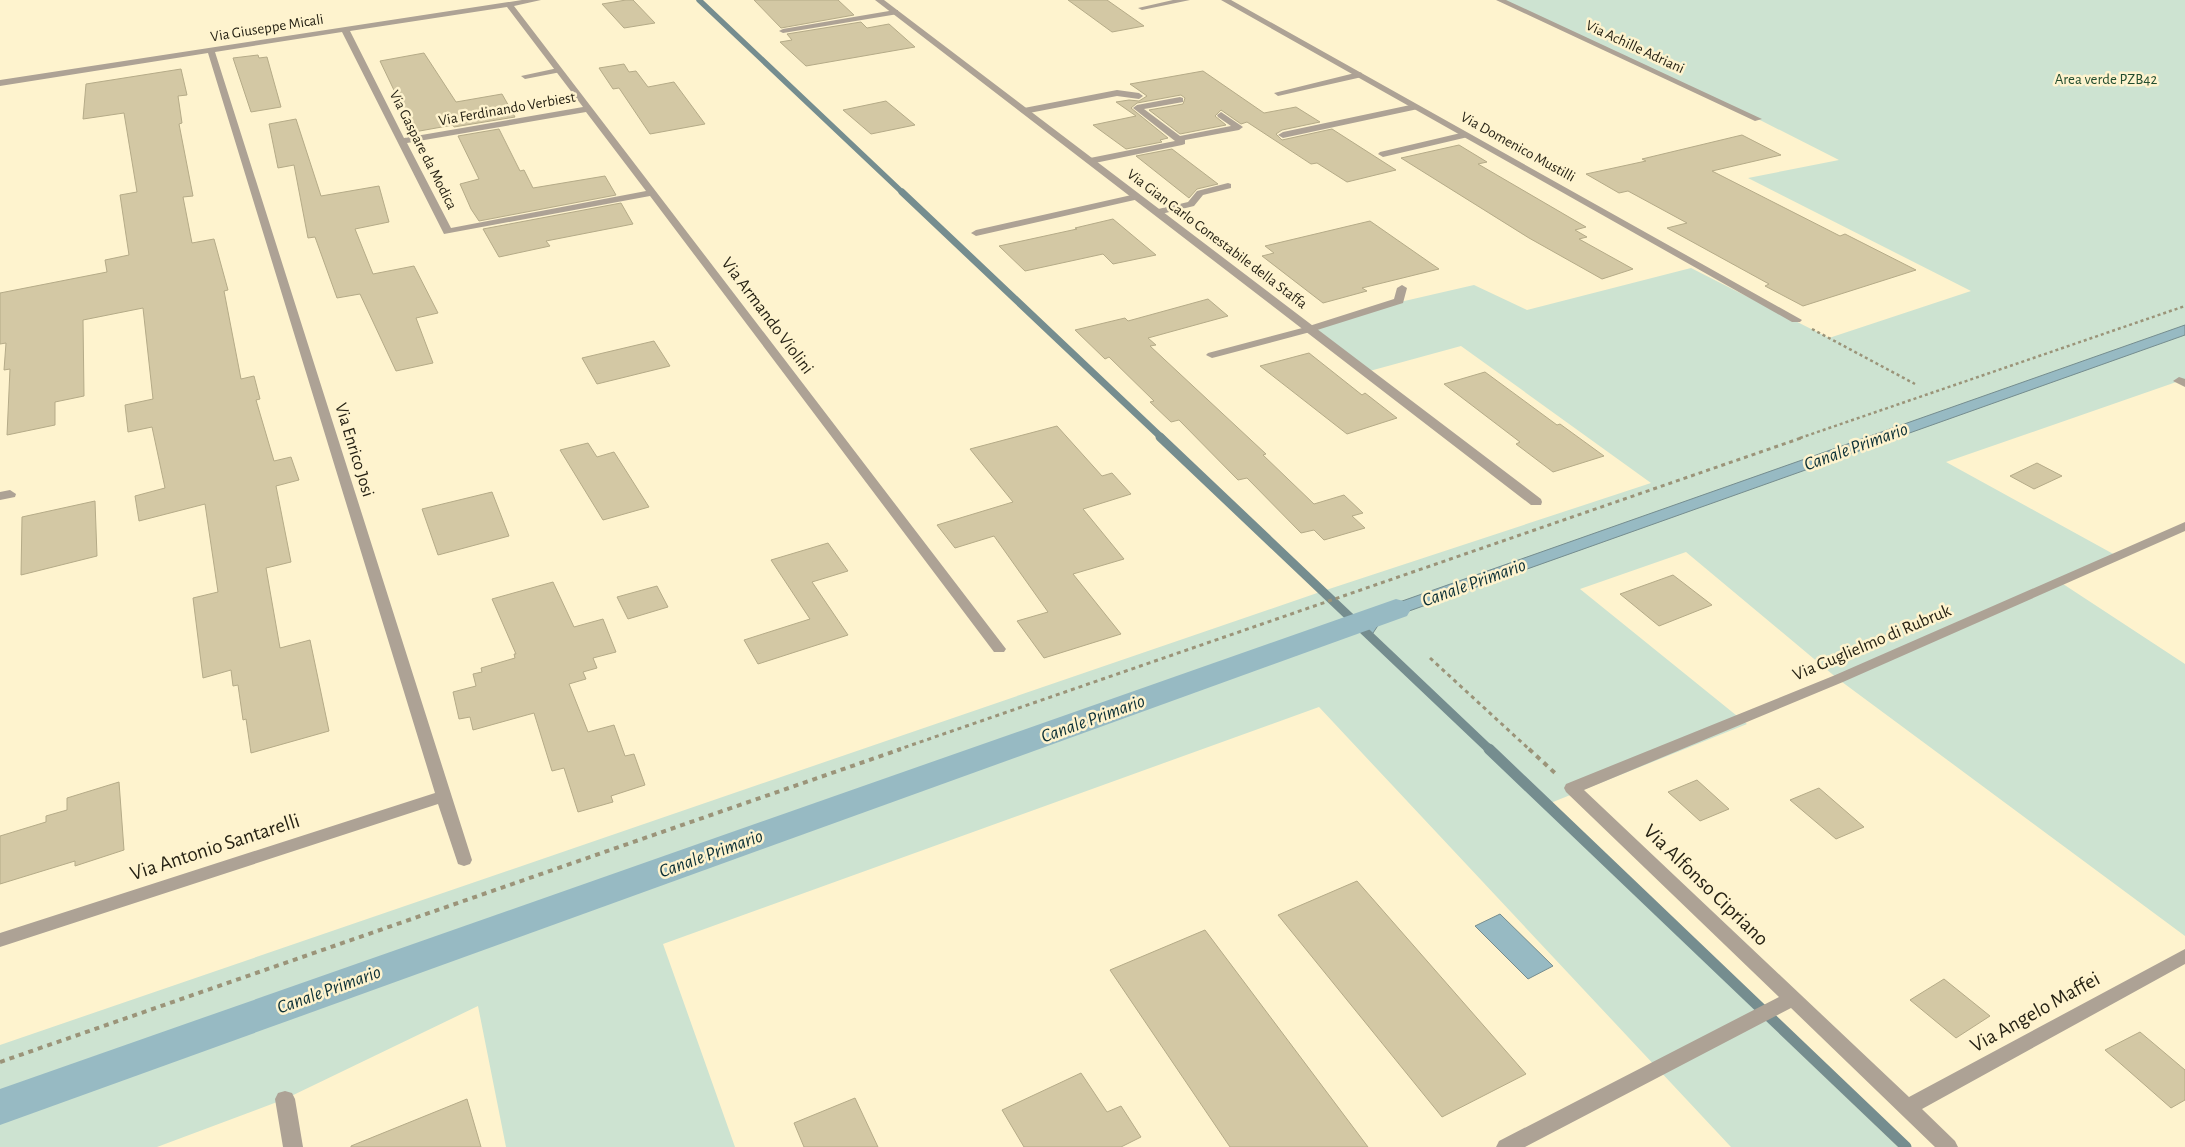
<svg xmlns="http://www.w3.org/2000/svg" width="2185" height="1147" viewBox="0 0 2185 1147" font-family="'Alegreya Sans',sans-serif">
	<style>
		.green { fill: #cde3d1 }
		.water { fill: #97bac3; stroke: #758d8f }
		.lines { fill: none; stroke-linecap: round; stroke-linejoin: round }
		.stream-far3 { stroke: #758d8f; stroke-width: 5.5 }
		.stream-far2 { stroke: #758d8f; stroke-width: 7 }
		.stream-far1 { stroke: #758d8f; stroke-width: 9 }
		.stream { stroke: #758d8f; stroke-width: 11 }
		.canal { fill: #97bac3; fill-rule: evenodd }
		.building { fill: #d3c8a4; stroke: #b5ab88 }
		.path-far2 { stroke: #9b9479; stroke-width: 2.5; stroke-dasharray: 3 3; stroke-linecap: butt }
		.path-far1 { stroke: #9b9479; stroke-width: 3; stroke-dasharray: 4 4; stroke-linecap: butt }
		.path { stroke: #9b9479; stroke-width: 4; stroke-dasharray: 5 5; stroke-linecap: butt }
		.service { fill: #ada295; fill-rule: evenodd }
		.minor { fill: #ada295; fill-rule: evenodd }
		.labels { text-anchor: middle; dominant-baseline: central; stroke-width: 5; stroke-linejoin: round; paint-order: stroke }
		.far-street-label { font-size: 15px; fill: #272315; stroke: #fef3ce }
		.far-park-label { font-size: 15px; fill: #224d2f; stroke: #fef3ce }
		.street-label { font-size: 18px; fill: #272315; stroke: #fef3ce }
		.water-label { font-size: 19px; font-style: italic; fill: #0b2f36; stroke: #fef3ce }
		.near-street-label { font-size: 21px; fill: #272315; stroke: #fef3ce }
	</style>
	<rect width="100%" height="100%" fill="#fef3ce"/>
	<path class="green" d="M 1500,0 L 2185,0 L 2185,379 L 1946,462 L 2117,556 L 2060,582 L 2185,664 L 2185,936 L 1838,679 L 1686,552 L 1580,589 L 1747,724 L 1543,806 L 1898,1147 L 1731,1147 L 1319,707 L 663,944 L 735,1147 L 506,1147 L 478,1006 L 285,1099 L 157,1147 L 0,1147 L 0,1045 L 1323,591 L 1651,483 L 1461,346 L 1366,372 L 1310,329 L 1387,305 L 1474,285 L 1527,310 L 1691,268 L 1829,338 L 1971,291 L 1748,178 L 1839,160 L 1758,119 Z"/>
	<path class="water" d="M 2185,325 L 2185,335 L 1381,621 L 1371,636 L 1348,614 L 1358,615 L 1371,612 Z
		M 1500,914 L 1553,966 L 1528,979 L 1475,926 Z"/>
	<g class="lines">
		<path class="stream-far3" d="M 699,0 L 903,193"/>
		<path class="stream-far2" d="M 902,192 L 1162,438"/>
		<path class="stream-far1" d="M 1160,437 L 1490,750"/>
		<path class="stream" d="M 1489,749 L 1906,1147"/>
		<path class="canal" d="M 1396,599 L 1407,602 L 1411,609 L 1407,616 L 0,1125 L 0,1089 Z"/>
	</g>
	<path class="building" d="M 626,0 L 633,0 L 655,23 L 624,28 L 602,4 Z
		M 754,0 L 838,0 L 854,15 L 781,28 Z
		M 1068,0 L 1107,0 L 1144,26 L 1112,32 Z
		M 861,22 L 867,28 L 889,24 L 915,47 L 806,66 L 780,42 L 792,40 L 787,34 Z
		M 424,53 L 456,102 L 502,94 L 515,117 L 454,127 L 453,125 L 414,132 L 380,61 Z
		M 258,55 L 259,58 L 267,57 L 281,107 L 251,112 L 233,58 Z
		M 624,64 L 629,72 L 636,71 L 648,87 L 674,82 L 705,124 L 650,134 L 619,88 L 613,89 L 599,68 Z
		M 181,69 L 187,95 L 178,96 L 182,123 L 179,124 L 193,196 L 183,197 L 192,243 L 214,239 L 228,290 L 224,291 L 241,379 L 254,376 L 260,399 L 256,400 L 274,461 L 291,457 L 299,480 L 276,486 L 291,562 L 266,568 L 280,648 L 310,640 L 329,731 L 251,753 L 246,719 L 243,720 L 238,685 L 233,686 L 231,670 L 203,678 L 193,598 L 218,592 L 205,504 L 139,521 L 135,496 L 165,488 L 152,427 L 128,432 L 125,405 L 153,399 L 143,308 L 83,320 L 84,396 L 55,402 L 55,425 L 7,435 L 10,369 L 4,370 L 6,343 L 0,344 L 0,293 L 107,272 L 105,260 L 129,255 L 120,195 L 137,192 L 124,113 L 83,119 L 86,84 Z
		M 1203,71 L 1264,113 L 1296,107 L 1320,122 L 1282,130 L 1276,134 L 1282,140 L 1332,129 L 1396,170 L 1347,182 L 1317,163 L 1311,164 L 1247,122 L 1241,124 L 1221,110 L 1215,116 L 1226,125 L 1180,134 L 1149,110 L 1183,104 L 1185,98 L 1181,95 L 1137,103 L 1131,108 L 1168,138 L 1160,140 L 1162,142 L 1126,149 L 1093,125 L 1136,116 L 1116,102 L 1129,100 L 1139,101 L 1147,96 L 1130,84 Z
		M 886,101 L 915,125 L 871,134 L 843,110 Z
		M 296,119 L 321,196 L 379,186 L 389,222 L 355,229 L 373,274 L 414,266 L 438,313 L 416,318 L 433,363 L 396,371 L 360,294 L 337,298 L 315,237 L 308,238 L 294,165 L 278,168 L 269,124 Z
		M 499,129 L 520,171 L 524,170 L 533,188 L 605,176 L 616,195 L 479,221 L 471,209 L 460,184 L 479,179 L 458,136 Z
		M 1742,135 L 1781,155 L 1712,171 L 1840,236 L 1845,234 L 1916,270 L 1803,306 L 1765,286 L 1769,284 L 1667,228 L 1687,223 L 1628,191 L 1619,193 L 1586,174 L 1646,161 L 1642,159 Z
		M 1459,145 L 1487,162 L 1478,164 L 1586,227 L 1575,230 L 1587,237 L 1579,239 L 1633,269 L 1602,279 L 1529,238 L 1401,158 Z
		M 1172,149 L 1218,184 L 1197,189 L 1189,198 L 1136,156 Z
		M 621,203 L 633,224 L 546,241 L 550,246 L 499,257 L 483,229 Z
		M 1113,219 L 1156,255 L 1113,264 L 1103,254 L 1025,271 L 999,246 L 1077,229 L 1075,228 Z
		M 1370,221 L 1439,269 L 1362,288 L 1367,291 L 1323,303 L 1262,256 L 1274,253 L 1265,246 Z
		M 1208,299 L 1228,316 L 1148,338 L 1156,345 L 1150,346 L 1266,454 L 1263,455 L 1314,504 L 1344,495 L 1363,513 L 1352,516 L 1365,528 L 1324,540 L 1314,530 L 1301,533 L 1247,478 L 1238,480 L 1179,420 L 1171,422 L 1150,402 L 1154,401 L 1109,357 L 1105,359 L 1075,330 L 1125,318 L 1128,321 Z
		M 654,341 L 670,366 L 597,384 L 582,358 Z
		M 1309,353 L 1362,395 L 1365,393 L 1397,418 L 1347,434 L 1260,366 Z
		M 1485,372 L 1557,425 L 1560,424 L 1604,456 L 1553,472 L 1516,444 L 1520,442 L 1444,384 Z
		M 1057,426 L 1102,476 L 1112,473 L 1131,494 L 1083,509 L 1124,559 L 1073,574 L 1121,634 L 1044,658 L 1017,621 L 1048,612 L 994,536 L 955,548 L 937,525 L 1013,502 L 970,449 Z
		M 588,443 L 597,457 L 614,452 L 649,507 L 603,520 L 560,450 Z
		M 2037,463 L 2062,476 L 2034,489 L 2010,476 Z
		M 492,492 L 509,536 L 438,555 L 422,509 Z
		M 95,501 L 97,556 L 21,575 L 22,517 Z
		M 828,543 L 848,571 L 812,582 L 848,635 L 758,664 L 744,640 L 810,619 L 771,560 Z
		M 1673,575 L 1712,605 L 1659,626 L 1620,594 Z
		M 553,582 L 574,627 L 603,619 L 616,652 L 593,658 L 597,668 L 583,672 L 586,679 L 569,684 L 588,732 L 614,725 L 625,756 L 634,754 L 645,785 L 611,796 L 613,802 L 578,812 L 564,768 L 552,771 L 534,713 L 473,730 L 470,717 L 459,719 L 453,692 L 476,686 L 473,674 L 482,672 L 481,668 L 515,658 L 514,654 L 516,654 L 492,599 Z
		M 657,586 L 668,607 L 628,619 L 617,597 Z
		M 1697,780 L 1729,809 L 1700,821 L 1668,792 Z
		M 119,782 L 124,850 L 75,866 L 75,861 L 0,884 L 0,836 L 46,822 L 46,816 L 67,810 L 67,798 Z
		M 1819,788 L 1864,827 L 1836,839 L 1790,800 Z
		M 1357,881 L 1526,1074 L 1442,1117 L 1278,915 Z
		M 1205,930 L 1368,1147 L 1230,1147 L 1110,970 Z
		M 1944,979 L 1990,1016 L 1956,1038 L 1910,1000 Z
		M 2140,1032 L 2185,1070 L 2185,1100 L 2171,1108 L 2105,1050 Z
		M 1081,1073 L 1107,1112 L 1121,1106 L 1141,1137 L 1121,1147 L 1024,1147 L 1002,1110 Z
		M 855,1098 L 878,1147 L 804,1147 L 794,1123 Z
		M 467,1099 L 481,1147 L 351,1147 L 351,1146 Z"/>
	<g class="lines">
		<path class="path-far2" d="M 1812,329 L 1915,384
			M 1800,438 L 2185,306"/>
		<path class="path-far1" d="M 1430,658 L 1530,750
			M 897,750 L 1804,437"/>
		<path class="path" d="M 1529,749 L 1556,774
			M 0,1062 L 901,749"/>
		<path class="service" d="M 1173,0 L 1190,0 L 1142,10 L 1138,8 Z
			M 895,10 L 898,10 L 898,14 L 783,33 L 779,31 L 783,29 Z
			M 558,68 L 562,70 L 561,72 L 525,79 L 521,76 Z
			M 1359,72 L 1362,73 L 1362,77 L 1278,96 L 1274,93 Z
			M 1117,90 L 1139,93 L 1143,96 L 1139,99 L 1117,96 L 1024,114 L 1020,111 L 1024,108 Z
			M 1180,97 L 1183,98 L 1183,102 L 1144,109 L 1180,136 L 1231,126 L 1218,117 L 1217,115 L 1221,112 L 1243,127 L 1239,130 L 1185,140 L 1185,144 L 1182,145 L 1090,164 L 1085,161 L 1090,158 L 1175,141 L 1133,108 L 1137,105 Z
			M 1415,104 L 1419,107 L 1418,109 L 1283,138 L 1278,135 L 1283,132 Z
			M 1465,132 L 1470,135 L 1468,137 L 1383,157 L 1378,154 L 1380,152 Z
			M 1228,183 L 1231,184 L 1231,188 L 1203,195 L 1194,206 L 1157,215 L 1152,212 L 1154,210 L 1188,202 L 1197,191 Z
			M 1136,194 L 1139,195 L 1139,199 L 976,236 L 971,233 L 976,230 Z
			M 1402,285 L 1407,288 L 1403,303 L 1314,331 L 1216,357 L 1212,358 L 1206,355 L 1208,353 L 1306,327 L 1394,299 L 1397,288 Z
			M 10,490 L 16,494 L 15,497 L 0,500 L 0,492 Z"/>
		<path class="minor" d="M 522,0 L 541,0 L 514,6 L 1006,649 L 1004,652 L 994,652 L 650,196 L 444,234 L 342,32 L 215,52 L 472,860 L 470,864 L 464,866 L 458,864 L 438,804 L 0,947 L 0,933 L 435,793 L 208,53 L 0,86 L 0,80 ZM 507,7 L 583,107 L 404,138 L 350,31 ZM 586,112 L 646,191 L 451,228 L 407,143 Z
			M 875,0 L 884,0 L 1541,499 L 1542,502 L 1541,505 L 1531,505 Z
			M 1221,0 L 1231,0 L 1802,320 L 1800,322 L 1792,322 Z
			M 1496,0 L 1506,0 L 1762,119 L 1755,121 Z
			M 2179,377 L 2185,379 L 2185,387 L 2173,381 Z
			M 2185,522 L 2185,531 L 1843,682 L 1584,790 L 1909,1097 L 2185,949 L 2185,964 L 1922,1109 L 1955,1141 L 1958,1147 L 1935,1147 L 1791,1008 L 1525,1147 L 1496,1147 L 1499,1141 L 1779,997 L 1566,792 L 1564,788 L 1566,784 L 1833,676 Z
			M 285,1091 L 292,1093 L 295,1099 L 303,1147 L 283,1147 L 275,1099 L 278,1093 Z"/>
	</g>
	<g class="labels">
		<g class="far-street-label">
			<text transform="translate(267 28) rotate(-9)">Via Giuseppe Micali</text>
			<text transform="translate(1635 47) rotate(25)">Via Achille Adriani</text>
			<text transform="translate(507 109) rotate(-10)">Via Ferdinando Verbiest</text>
			<text transform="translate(1518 147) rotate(29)">Via Domenico Mustilli</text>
			<text transform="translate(423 150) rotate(63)">Via Gaspare da Modica</text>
			<text transform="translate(1217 239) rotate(37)">Via Gian Carlo Conestabile della Staffa</text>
		</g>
		<g class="far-park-label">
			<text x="2106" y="79">Area verde PZB42</text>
		</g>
		<g class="street-label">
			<text transform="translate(767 316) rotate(53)">Via Armando Violini</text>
			<text transform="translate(354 450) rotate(73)">Via Enrico Josi</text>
			<text transform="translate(1872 643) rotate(-23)">Via Guglielmo di Rubruk</text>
		</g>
		<g class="water-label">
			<text transform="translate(1856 447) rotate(-20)">Canale Primario</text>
			<text transform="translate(1474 583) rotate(-20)">Canale Primario</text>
			<text transform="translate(1093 719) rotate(-20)">Canale Primario</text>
			<text transform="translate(711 854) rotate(-20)">Canale Primario</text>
			<text transform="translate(329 990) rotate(-20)">Canale Primario</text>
		</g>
		<g class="near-street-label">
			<text transform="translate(215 847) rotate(-18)">Via Antonio Santarelli</text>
			<text transform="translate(1706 885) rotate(44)">Via Alfonso Cipriano</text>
			<text transform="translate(2035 1012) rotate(-29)">Via Angelo Maffei</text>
		</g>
	</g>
</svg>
